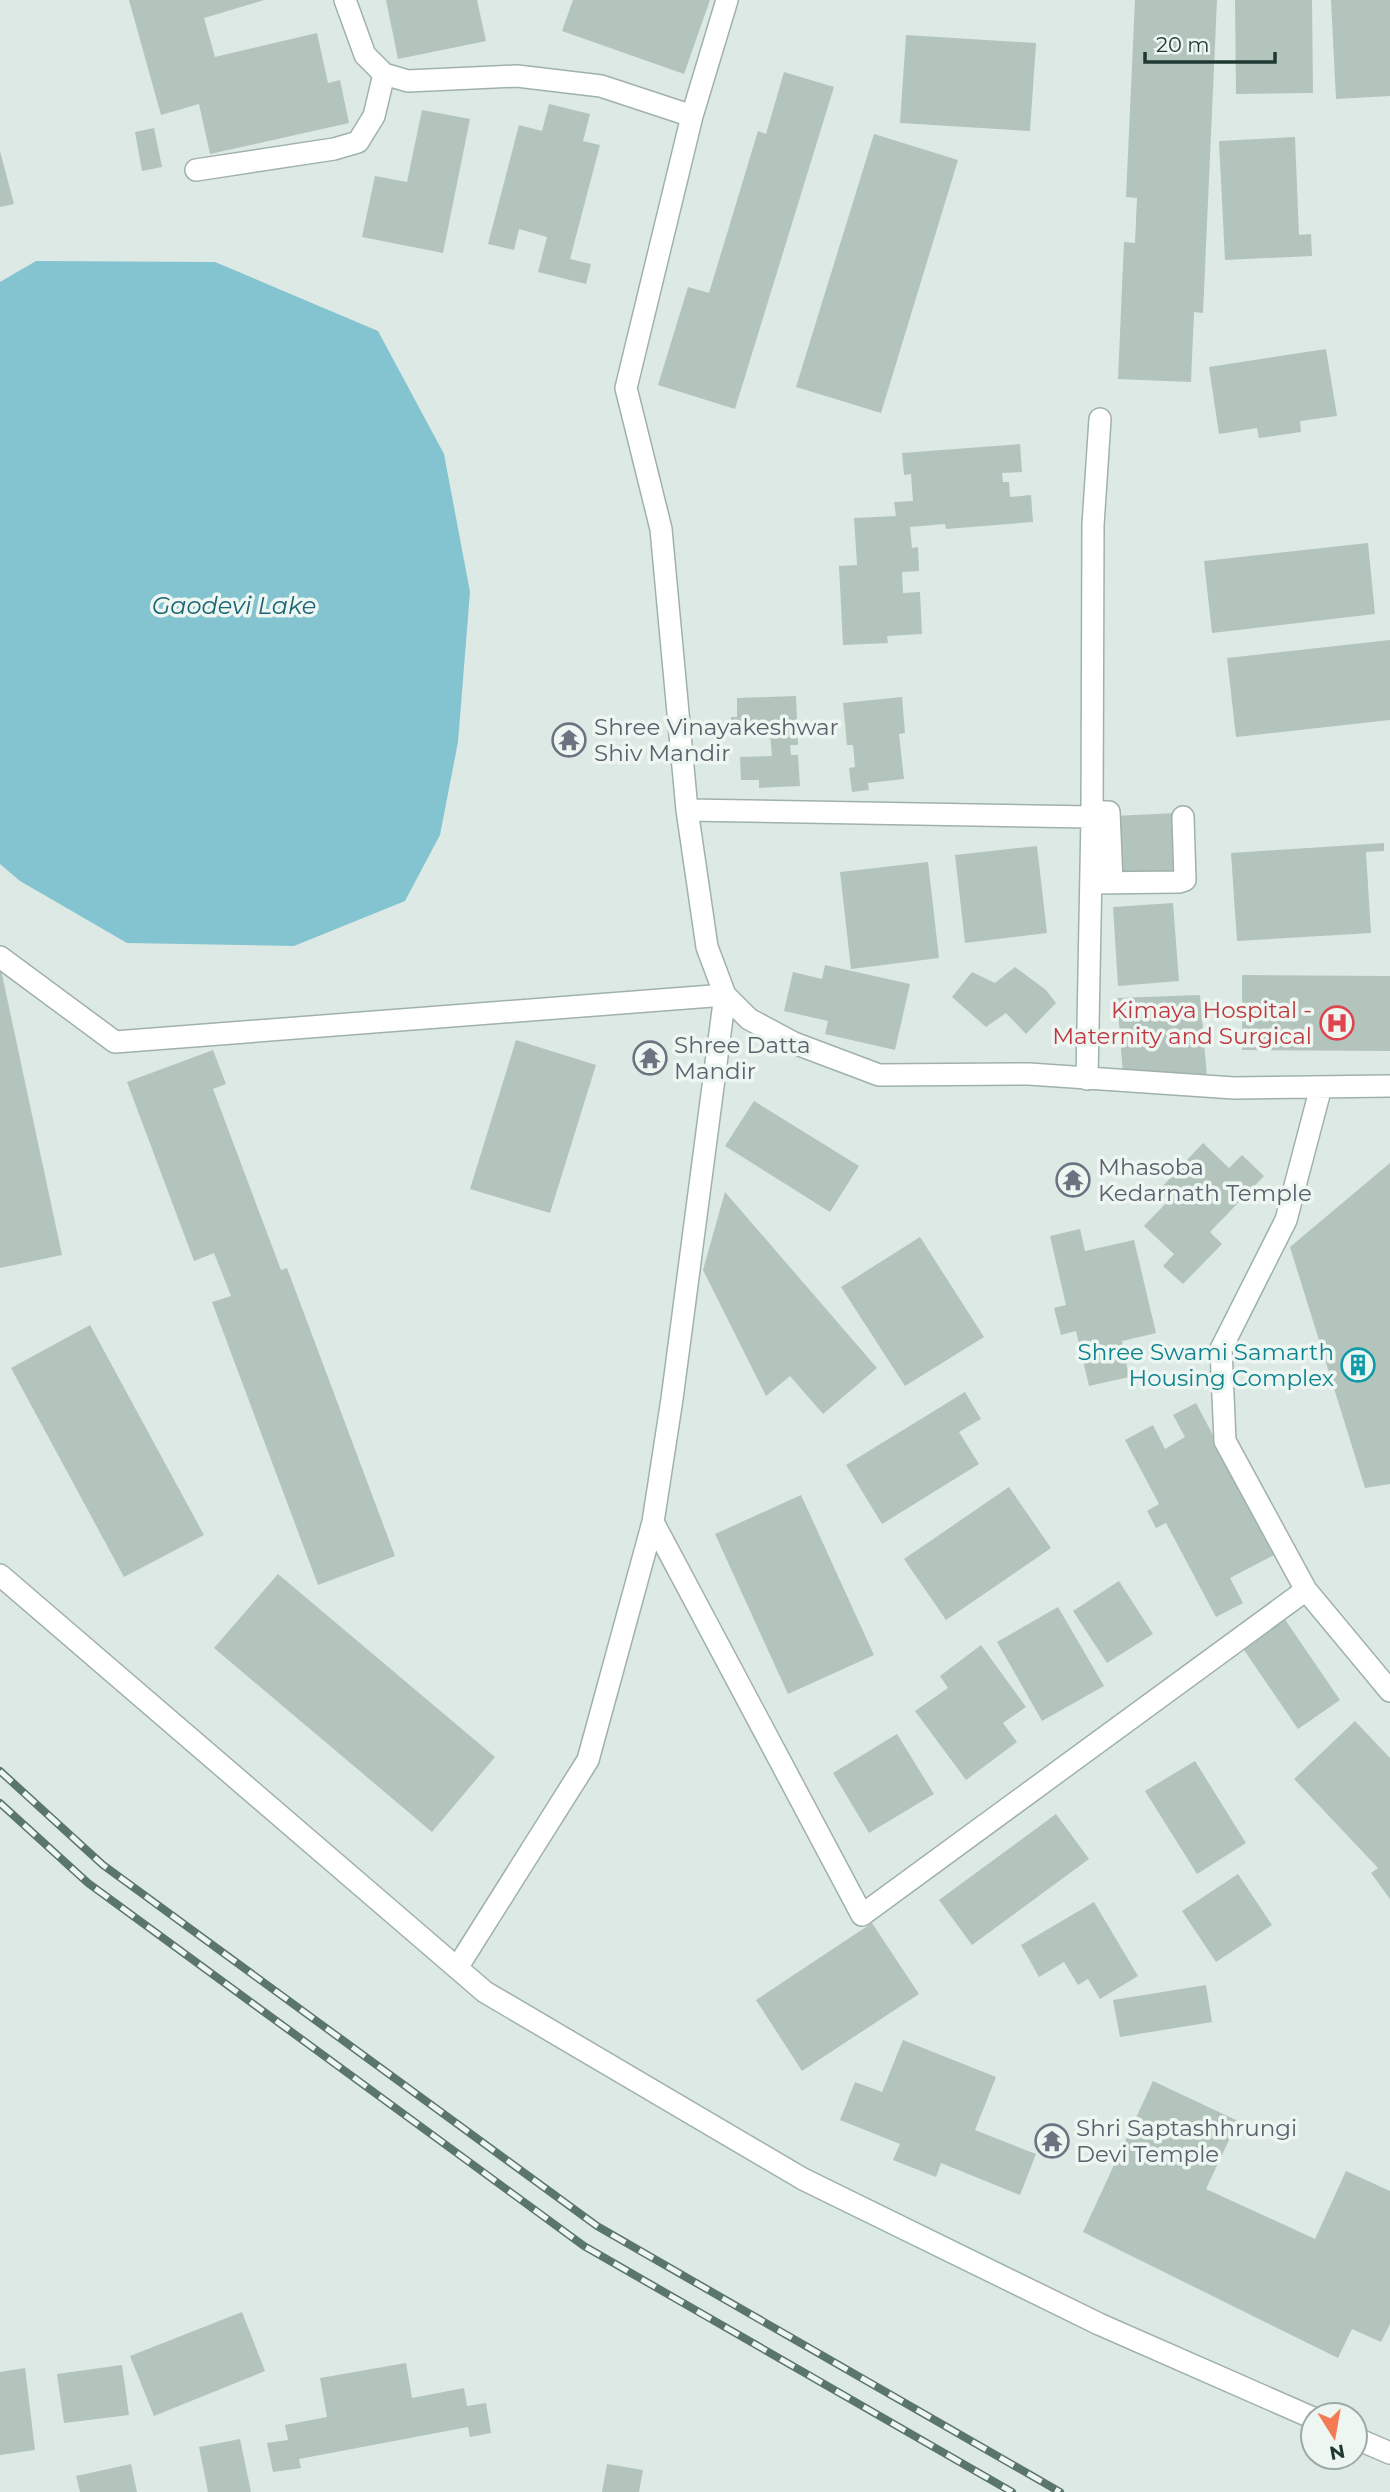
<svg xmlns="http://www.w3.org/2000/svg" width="1390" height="2492" viewBox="0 0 1390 2492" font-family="Montserrat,sans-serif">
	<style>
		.water { fill: #84c4d0 }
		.building { fill: #b3c4bd }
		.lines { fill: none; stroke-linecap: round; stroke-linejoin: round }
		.street-casing { stroke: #a0b1ab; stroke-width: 24 }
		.street { stroke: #fff; stroke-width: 21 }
		.rail-casing { stroke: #59756d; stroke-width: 8 }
		.rail { stroke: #eef6f2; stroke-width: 5; stroke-dasharray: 16; stroke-linecap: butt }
		.labels { text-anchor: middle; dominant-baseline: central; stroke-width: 7; stroke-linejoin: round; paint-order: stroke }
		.worship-label { font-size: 23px; fill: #5b616d; stroke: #eef6f2; text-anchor: start }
		.health-label { font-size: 23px; fill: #be3a42; stroke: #eef6f2; text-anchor: end }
		.culture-label { font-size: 23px; fill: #0d838f; stroke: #eef6f2; text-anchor: end }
		.water-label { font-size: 24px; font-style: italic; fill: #196575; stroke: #eef6f2 }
	</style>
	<rect width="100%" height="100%" fill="#dde9e4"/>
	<path class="water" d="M 36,261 L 215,262 L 378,331 L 444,454 L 470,592 L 458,742 L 440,835 L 405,901 L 294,946 L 127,943 L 20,881 L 0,864 L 0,282 Z"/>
	<path class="building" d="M 129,0 L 264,0 L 204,18 L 215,57 L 317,33 L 328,83 L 340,80 L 349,123 L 210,154 L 199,104 L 161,115 Z
		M 386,0 L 477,0 L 486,41 L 398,59 Z
		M 573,0 L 710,0 L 684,74 L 562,31 Z
		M 1135,0 L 1217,0 L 1203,313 L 1194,312 L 1191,382 L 1118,379 L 1124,242 L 1135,243 L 1137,198 L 1126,197 Z
		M 1235,0 L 1312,0 L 1313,93 L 1236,94 Z
		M 1331,0 L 1390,0 L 1390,96 L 1336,99 Z
		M 906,35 L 1036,43 L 1030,131 L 900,123 Z
		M 784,72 L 834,87 L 735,409 L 658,385 L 688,287 L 709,293 L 758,131 L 766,134 Z
		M 549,104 L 590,114 L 583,141 L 600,145 L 570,259 L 591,264 L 586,284 L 538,272 L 547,237 L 519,229 L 514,250 L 488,244 L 519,125 L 542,131 Z
		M 422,110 L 470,119 L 443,253 L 362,237 L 375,176 L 407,182 Z
		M 154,128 L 162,167 L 142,171 L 135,132 Z
		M 874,134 L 958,160 L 881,413 L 796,387 Z
		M 1295,137 L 1299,235 L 1311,234 L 1312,256 L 1225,260 L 1219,141 Z
		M 0,151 L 14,204 L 0,207 Z
		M 1326,349 L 1337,416 L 1300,421 L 1301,432 L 1259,438 L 1257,428 L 1219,434 L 1209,367 Z
		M 1020,444 L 1022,472 L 1002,473 L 1003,482 L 1009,482 L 1010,497 L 1031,495 L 1033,522 L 946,529 L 945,524 L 910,527 L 912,548 L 918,547 L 919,571 L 902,572 L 903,593 L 920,592 L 922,634 L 887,636 L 888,643 L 843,645 L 839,566 L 857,565 L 854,518 L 896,516 L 894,502 L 913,501 L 911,474 L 904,475 L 902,453 Z
		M 1368,543 L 1375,614 L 1212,633 L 1204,561 Z
		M 1390,640 L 1390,720 L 1236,737 L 1227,658 Z
		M 796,696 L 798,745 L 790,745 L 791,755 L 798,755 L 800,786 L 759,788 L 759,780 L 741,780 L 740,757 L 772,756 L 770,733 L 732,736 L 731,717 L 737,717 L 737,698 Z
		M 902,697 L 905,733 L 899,734 L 904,779 L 868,783 L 869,790 L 852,792 L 849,768 L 855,767 L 853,745 L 847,745 L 843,703 Z
		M 1177,813 L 1177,877 L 1118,875 L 1113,816 Z
		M 1384,843 L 1384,851 L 1366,852 L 1371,933 L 1237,941 L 1231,853 Z
		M 1037,846 L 1047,933 L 965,943 L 955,855 Z
		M 928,862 L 939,958 L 851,969 L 840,872 Z
		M 1173,903 L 1179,981 L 1118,986 L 1113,907 Z
		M 0,965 L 62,1255 L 0,1268 Z
		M 825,965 L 910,984 L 895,1050 L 825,1034 L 828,1021 L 784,1011 L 793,972 L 822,979 Z
		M 1015,967 L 1046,990 L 1056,1003 L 1026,1034 L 1006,1013 L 986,1027 L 952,997 L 972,972 L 995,983 Z
		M 1242,975 L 1390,976 L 1390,1051 L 1242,1050 Z
		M 1200,995 L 1207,1077 L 1123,1074 L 1117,998 Z
		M 516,1040 L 596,1065 L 550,1213 L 470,1189 Z
		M 213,1050 L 226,1084 L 213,1089 L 281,1270 L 287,1268 L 395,1556 L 318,1585 L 212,1302 L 231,1296 L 214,1253 L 194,1261 L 127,1082 Z
		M 754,1101 L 859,1166 L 830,1212 L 725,1146 Z
		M 1203,1143 L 1229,1168 L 1242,1155 L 1264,1176 L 1210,1232 L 1222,1244 L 1183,1284 L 1163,1266 L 1174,1254 L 1144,1226 L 1168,1201 L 1158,1191 Z
		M 1390,1163 L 1390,1484 L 1365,1488 L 1290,1247 Z
		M 725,1192 L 877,1368 L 823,1414 L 790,1376 L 766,1396 L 703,1270 Z
		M 1080,1229 L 1085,1251 L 1134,1240 L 1156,1333 L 1122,1341 L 1129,1377 L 1089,1386 L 1076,1331 L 1061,1335 L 1054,1308 L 1066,1305 L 1050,1236 Z
		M 920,1237 L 984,1337 L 905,1386 L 841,1287 Z
		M 90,1325 L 204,1535 L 124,1577 L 11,1368 Z
		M 965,1392 L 981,1419 L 959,1432 L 979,1464 L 882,1524 L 846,1465 Z
		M 1196,1403 L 1276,1554 L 1230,1578 L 1243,1603 L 1216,1617 L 1166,1523 L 1156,1528 L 1147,1511 L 1159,1504 L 1125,1440 L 1153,1425 L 1165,1449 L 1185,1437 L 1173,1415 Z
		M 1009,1487 L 1051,1548 L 946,1620 L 904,1559 Z
		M 801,1495 L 874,1655 L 788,1694 L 715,1534 Z
		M 278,1574 L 495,1757 L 432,1832 L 214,1648 Z
		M 1119,1581 L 1153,1634 L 1107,1663 L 1073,1611 Z
		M 1058,1607 L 1104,1686 L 1042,1721 L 997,1642 Z
		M 1284,1618 L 1340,1700 L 1298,1729 L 1242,1647 Z
		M 981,1645 L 1026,1707 L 1003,1723 L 1017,1742 L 966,1780 L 915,1711 L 948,1688 L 940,1676 Z
		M 1355,1721 L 1390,1758 L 1390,1899 L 1371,1873 L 1378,1868 L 1294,1779 Z
		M 897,1734 L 934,1794 L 869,1833 L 833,1773 Z
		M 1195,1761 L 1246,1843 L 1197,1874 L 1145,1791 Z
		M 1056,1814 L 1089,1859 L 972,1945 L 939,1900 Z
		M 1238,1874 L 1272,1925 L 1216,1962 L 1182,1911 Z
		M 1094,1902 L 1138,1976 L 1100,1999 L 1088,1979 L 1078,1985 L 1064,1962 L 1039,1977 L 1021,1945 Z
		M 872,1923 L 919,1994 L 802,2071 L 756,2000 Z
		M 1206,1985 L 1212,2022 L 1120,2037 L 1113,2000 Z
		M 903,2040 L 996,2077 L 975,2130 L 1036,2154 L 1020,2195 L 941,2163 L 936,2177 L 893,2160 L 900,2144 L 840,2120 L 855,2082 L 882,2092 Z
		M 1153,2081 L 1238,2121 L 1206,2189 L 1315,2239 L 1346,2171 L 1390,2191 L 1390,2324 L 1381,2342 L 1352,2329 L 1338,2358 L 1083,2232 Z
		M 242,2312 L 265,2371 L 154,2416 L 130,2356 Z
		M 406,2363 L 412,2398 L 464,2388 L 467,2406 L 486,2403 L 491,2433 L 470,2437 L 468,2427 L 299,2459 L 301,2468 L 273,2472 L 267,2443 L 288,2440 L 285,2425 L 327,2417 L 320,2378 Z
		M 122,2365 L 129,2415 L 64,2423 L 57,2374 Z
		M 25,2368 L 35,2450 L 0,2455 L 0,2372 Z
		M 240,2439 L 251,2492 L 208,2492 L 199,2447 Z
		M 131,2464 L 137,2492 L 80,2492 L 76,2476 Z
		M 607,2464 L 643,2470 L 639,2492 L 602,2492 Z"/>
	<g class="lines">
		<defs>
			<path id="street" d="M 345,0 L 365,55 L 384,74 L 408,81 L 517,76 L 601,86 L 692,116
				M 727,0 L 692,116 L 626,388 L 661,529 L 687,810 L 707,947 L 725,995 L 749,1019 L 794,1043 L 879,1075 L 1029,1074 L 1234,1088 L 1390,1086
				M 196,170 L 334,149 L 358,142 L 374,116 L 384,74
				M 687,810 L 1092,817
				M 1092,812 L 1109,812 L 1112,882
				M 1091,883 L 1179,882 L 1185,880 L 1183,817
				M 0,957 L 115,1042 L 725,995 L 672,1399 L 653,1522 L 588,1760 L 457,1968
				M 1087,1079 L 1092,817 L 1093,525 L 1100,419
				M 1321,1087 L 1286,1220 L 1221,1349 L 1225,1441 L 1306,1590 L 1390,1691
				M 653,1522 L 862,1915 L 1306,1590
				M 0,1575 L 485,1992 L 803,2179 L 1099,2324 L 1313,2418
				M 1355,2438 L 1390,2453"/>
		</defs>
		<use href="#street" class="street-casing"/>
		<use href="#street" class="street"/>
		<defs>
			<path id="rail" d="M 0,1771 L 103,1865 L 597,2226 L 1060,2492
				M 0,1803 L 88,1883 L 584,2246 L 1012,2492"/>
		</defs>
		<use href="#rail" class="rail-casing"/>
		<use href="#rail" class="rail"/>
	</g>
	<defs>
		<symbol id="temple-ring" viewBox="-11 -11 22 22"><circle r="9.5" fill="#eef6f2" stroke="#6b7280" stroke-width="1.5"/><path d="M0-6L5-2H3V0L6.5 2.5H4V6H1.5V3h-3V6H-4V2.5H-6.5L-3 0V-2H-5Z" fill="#6b7280"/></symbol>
		<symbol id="hospital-ring" viewBox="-11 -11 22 22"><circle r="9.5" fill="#eef6f2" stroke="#e0444e" stroke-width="1.5"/><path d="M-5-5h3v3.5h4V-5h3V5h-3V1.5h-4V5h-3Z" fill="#e0444e"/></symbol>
		<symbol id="building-ring" viewBox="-11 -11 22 22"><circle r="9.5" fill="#eef6f2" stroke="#0f9aa8" stroke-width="1.5"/><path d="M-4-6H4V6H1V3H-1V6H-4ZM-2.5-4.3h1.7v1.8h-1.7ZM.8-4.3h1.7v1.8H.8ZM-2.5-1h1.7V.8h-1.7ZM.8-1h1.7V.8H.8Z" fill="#0f9aa8"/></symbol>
	</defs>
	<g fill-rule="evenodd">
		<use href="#temple-ring" x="550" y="721" width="38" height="38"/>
		<use href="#hospital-ring" x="1318" y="1004" width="38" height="38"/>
		<use href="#temple-ring" x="631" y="1039" width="38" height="38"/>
		<use href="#temple-ring" x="1054" y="1161" width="38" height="38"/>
		<use href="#building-ring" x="1339" y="1346" width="38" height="38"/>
		<use href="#temple-ring" x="1033" y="2122" width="38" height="38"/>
	</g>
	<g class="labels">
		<g class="worship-label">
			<text x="594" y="727">Shree Vinayakeshwar<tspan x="594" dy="26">Shiv Mandir</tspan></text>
			<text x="674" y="1045">Shree Datta<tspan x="674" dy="26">Mandir</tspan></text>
			<text x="1098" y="1167">Mhasoba<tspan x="1098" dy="26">Kedarnath Temple</tspan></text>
			<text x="1076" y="2128">Shri Saptashhrungi<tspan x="1076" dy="26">Devi Temple</tspan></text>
		</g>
		<g class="health-label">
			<text x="1312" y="1010">Kimaya Hospital -<tspan x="1312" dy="26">Maternity and Surgical</tspan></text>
		</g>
		<g class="culture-label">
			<text x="1334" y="1352">Shree Swami Samarth<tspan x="1334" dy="26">Housing Complex</tspan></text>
		</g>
		<g class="water-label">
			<text x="234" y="605">Gaodevi Lake</text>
		</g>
	</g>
	<g transform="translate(1334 2436) rotate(169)"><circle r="33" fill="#eef6f2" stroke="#9baaa5" stroke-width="2"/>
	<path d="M0-5L12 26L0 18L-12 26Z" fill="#f37a52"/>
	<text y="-10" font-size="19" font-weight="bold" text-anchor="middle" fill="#1f3932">N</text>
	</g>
	<path d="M1145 52v10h130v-10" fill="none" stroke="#1f3932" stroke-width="3.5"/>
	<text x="1156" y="52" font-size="21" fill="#1f3932" stroke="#eef6f2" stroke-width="5" paint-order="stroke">20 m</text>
</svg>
